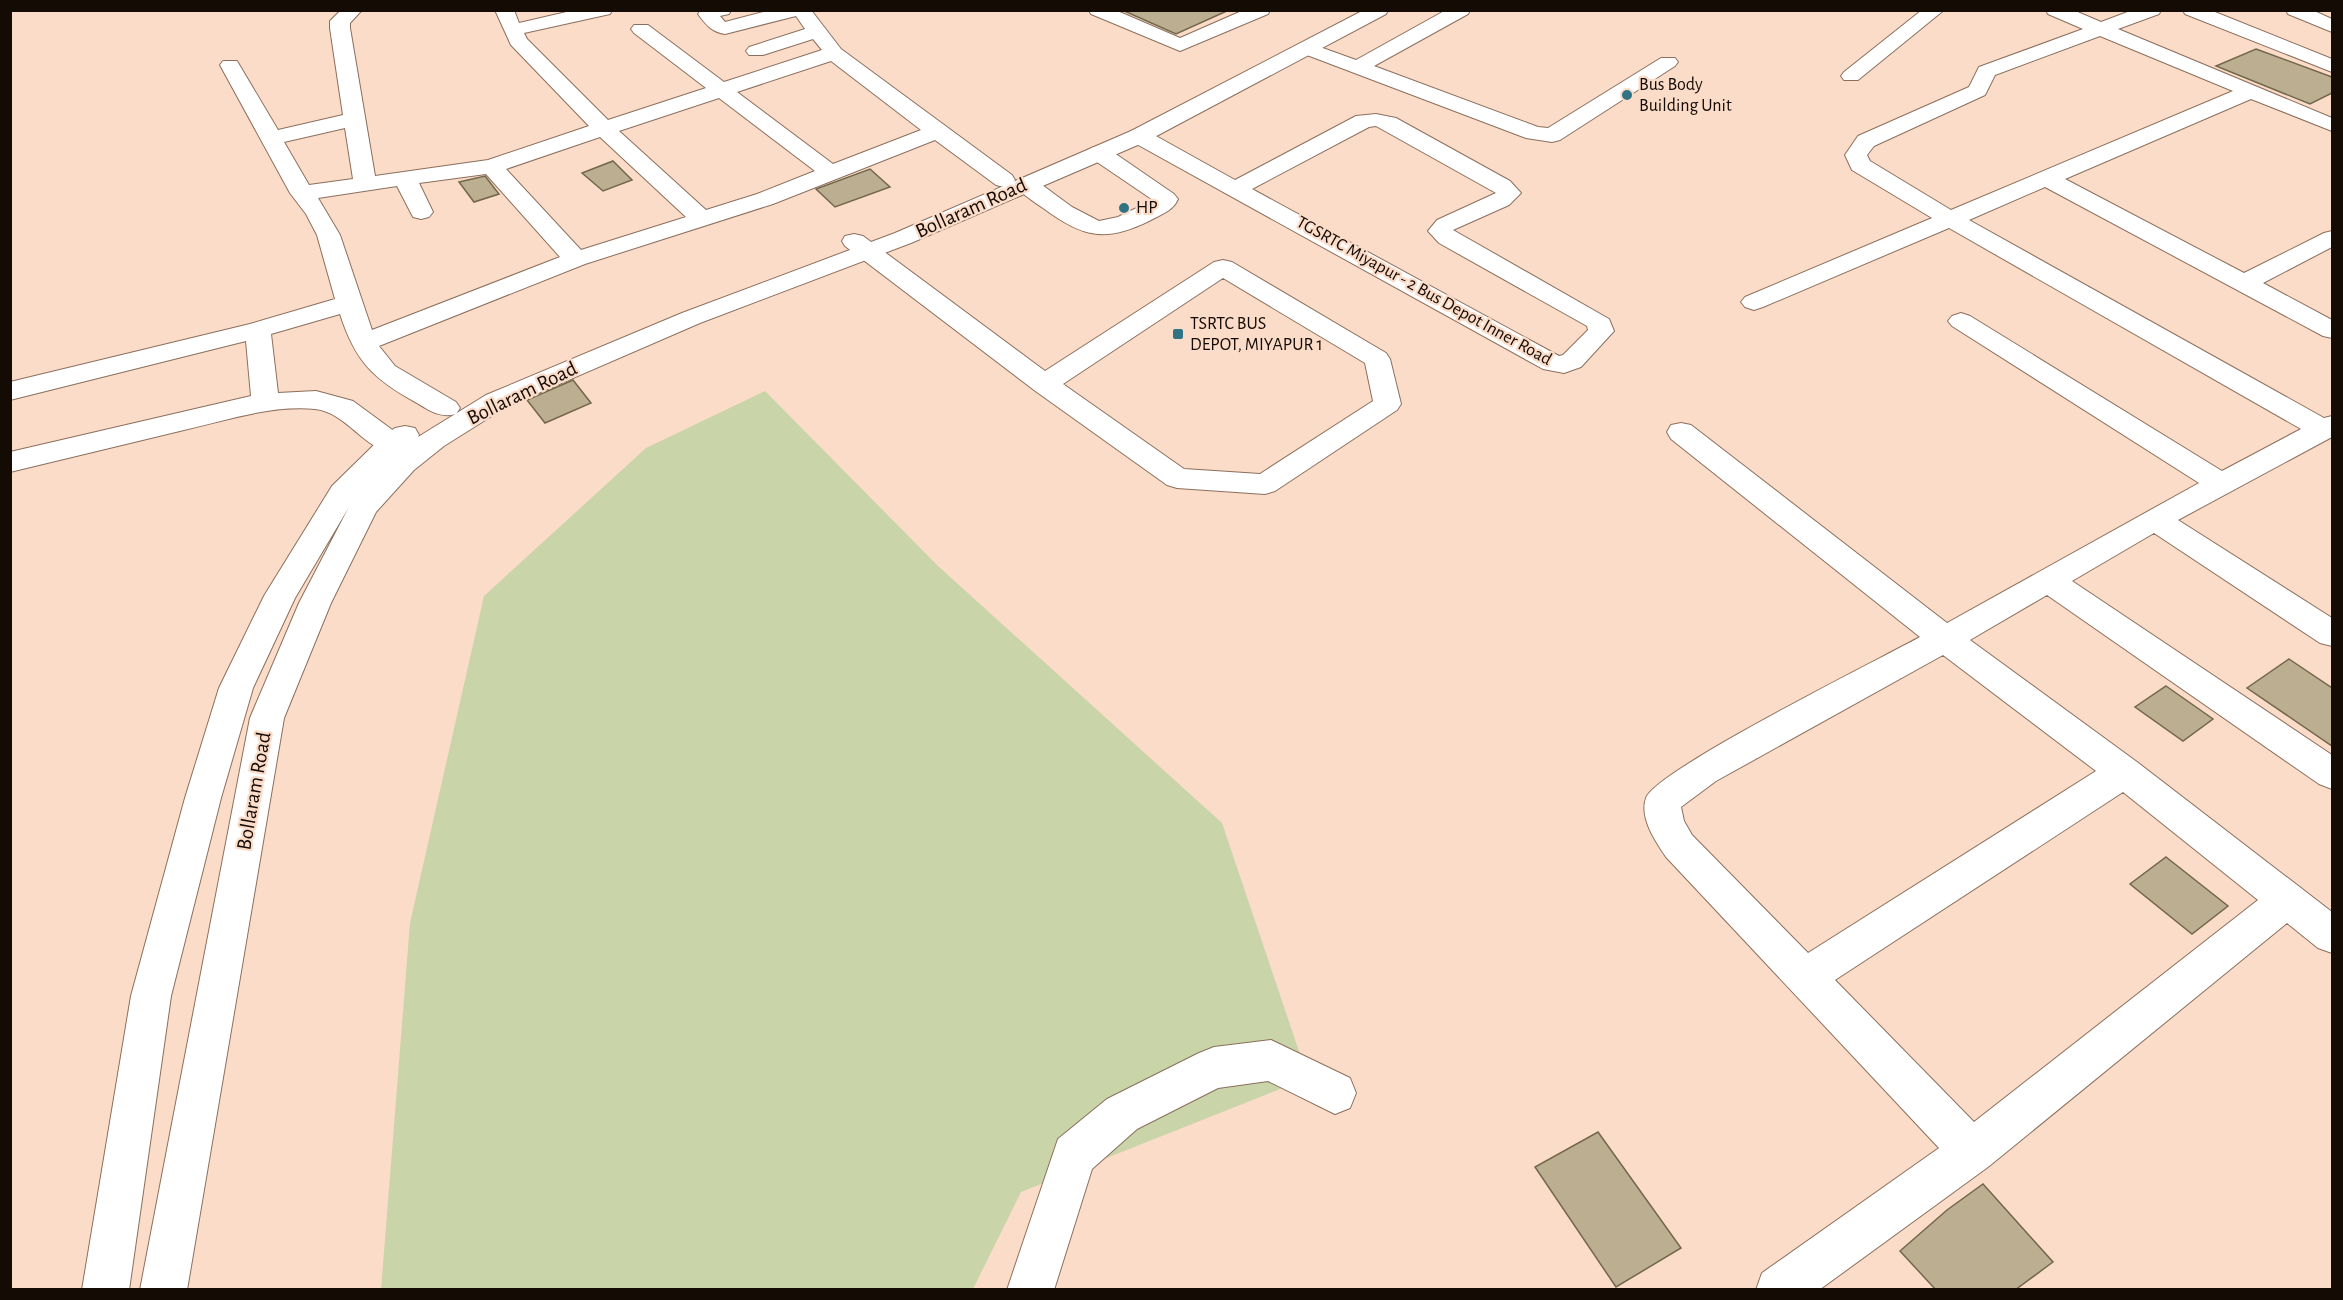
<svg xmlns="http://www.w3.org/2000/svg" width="2343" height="1300" viewBox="0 0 2343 1300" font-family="'Alegreya Sans',sans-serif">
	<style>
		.green { fill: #c9d4a8 }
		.building { fill: #bcaf91; stroke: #73674b; stroke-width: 1.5 }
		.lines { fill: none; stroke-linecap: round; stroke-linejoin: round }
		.minor-casing { stroke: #8b6f5d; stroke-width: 2 }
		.major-casing { stroke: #8b6f5d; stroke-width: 2 }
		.minor { fill: #fff; fill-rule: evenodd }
		.major { fill: #fff; fill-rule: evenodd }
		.poi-dot { fill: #307384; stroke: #fbdcc8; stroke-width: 2 }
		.labels { text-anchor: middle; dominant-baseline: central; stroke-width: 4.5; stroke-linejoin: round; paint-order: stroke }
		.far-poi-label { font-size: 18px; fill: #150b05; stroke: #fbdcc8; text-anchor: start }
		.far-street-label { font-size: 18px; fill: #150b05; stroke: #fbdcc8 }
		.street-label { font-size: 21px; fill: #150b05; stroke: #fbdcc8 }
	</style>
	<rect width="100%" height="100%" fill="#fbdcc8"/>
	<path class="green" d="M 765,391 L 938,566 L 1222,823 L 1308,1078 L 1021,1192 L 973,1289 L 381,1290 L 410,923 L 484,596 L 646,448 Z"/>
	<path class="building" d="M 1122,10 L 1229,10 L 1176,34 Z
		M 2256,49 L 2332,77 L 2332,93 L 2310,104 L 2216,66 Z
		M 613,161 L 632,180 L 603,191 L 582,173 Z
		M 870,169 L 890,187 L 835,207 L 816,189 Z
		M 485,176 L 499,194 L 474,202 L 459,182 Z
		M 573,380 L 591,403 L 545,423 L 527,400 Z
		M 2289,659 L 2332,688 L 2332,746 L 2247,688 Z
		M 2166,686 L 2213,719 L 2183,741 L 2135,707 Z
		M 2166,857 L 2228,906 L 2192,934 L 2130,884 Z
		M 1598,1132 L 1681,1248 L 1616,1287 L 1535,1167 Z
		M 1983,1184 L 2053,1262 L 2015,1290 L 1936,1290 L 1900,1251 L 1947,1210 Z"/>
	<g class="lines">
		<defs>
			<path id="minor" d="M 341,10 L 362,10 L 350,23 L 350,28 L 375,176 L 488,160 L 589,126 L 511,45 L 495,10 L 514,10 L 519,23 L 575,10 L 612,10 L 610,14 L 524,33 L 527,39 L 608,120 L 706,88 L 634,33 L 631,29 L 634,25 L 648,25 L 724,82 L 822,50 L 813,39 L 763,55 L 749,55 L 746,51 L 749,47 L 805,29 L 796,16 L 725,34 C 712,32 706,25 698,14 L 701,10 L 731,10 L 729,14 L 720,16 L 725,22 L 771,10 L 811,10 L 841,49 L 1012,175 L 1015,180 L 1012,185 L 1004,187 L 996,185 L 935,140 L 773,204 L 585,264 L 379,346 L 395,366 L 456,402 L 460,408 L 456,414 C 440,418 430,411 417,403 C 373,379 355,361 340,314 L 271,334 L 278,393 L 316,391 L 353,401 L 402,437 L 406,444 L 402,451 C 370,460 349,412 315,409 C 271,405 227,420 184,430 C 126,444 68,458 10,472 L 10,452 L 251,396 L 246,341 L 10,400 L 10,382 L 250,324 L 335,299 L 317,235 L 306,214 L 290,193 L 220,65 L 223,61 L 237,61 L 278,130 L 343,115 L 330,28 L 330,21 ZM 831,61 L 921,130 L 833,164 L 737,92 ZM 719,98 L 815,171 L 757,194 L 706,210 L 619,131 ZM 345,128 L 353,179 L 309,185 L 284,142 ZM 600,137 L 686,217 L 581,250 L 506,169 ZM 486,174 L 560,257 L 372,330 L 340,235 L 318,198 L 397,186 L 413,217 L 421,219 L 429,217 L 433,212 L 419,183 Z
				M 1089,10 L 1115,10 L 1180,38 L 1244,10 L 1270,10 L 1268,14 L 1180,51 L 1091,14 Z
				M 1446,10 L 1470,10 L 1468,14 L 1374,66 L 1538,127 L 1548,128 L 1661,58 L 1675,58 L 1678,62 L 1675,66 L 1560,140 L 1552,142 L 1526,138 L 1299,52 L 1296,48 L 1299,44 L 1306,42 L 1356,60 Z
				M 1922,10 L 1944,10 L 1858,80 L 1844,80 L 1841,76 L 1844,72 Z
				M 2046,10 L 2073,10 L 2101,22 L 2133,10 L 2161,10 L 2159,14 L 2118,29 L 2332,118 L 2332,131 L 2251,99 L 2065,179 L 2244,273 L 2324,233 L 2332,231 L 2332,247 L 2263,283 L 2332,320 L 2332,338 L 2323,336 L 2045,187 L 1969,220 L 2324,418 L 2332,416 L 2332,437 L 2178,520 L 2332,618 L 2332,646 L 2320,643 L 2154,533 L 2072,581 L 2332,755 L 2332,789 L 2319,784 L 2047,595 L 1970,640 L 2137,762 L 2332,912 L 2332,953 L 2318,948 L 2287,923 L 1988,1167 L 1819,1290 L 1756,1290 L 1762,1273 L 1939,1148 L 1666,857 C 1656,842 1639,818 1646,798 C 1656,770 1880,659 1920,637 L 1671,439 L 1667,432 L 1671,425 L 1681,423 L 1691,425 L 1947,623 L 2199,483 L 1952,326 L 1948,321 L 1952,316 L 1961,313 L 1970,316 L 2222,471 L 2301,429 L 1949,228 L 1763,307 L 1754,310 L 1745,307 L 1741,302 L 1745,297 L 1932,218 L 1852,170 L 1845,155 L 1858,136 L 1969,87 L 1979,67 L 2083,29 L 2048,14 ZM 2100,36 L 2233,91 L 1951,210 L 1870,161 L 1867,155 L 1874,146 L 1985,95 L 1995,75 ZM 1943,655 L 2096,771 L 1808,953 L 1692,835 L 1684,821 L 1681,807 L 1716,781 ZM 2123,792 L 2258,900 L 1974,1122 L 1835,980 Z
				M 2183,10 L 2210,10 L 2332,59 L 2332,72 L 2185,14 Z
				M 2286,10 L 2312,10 L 2332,19 L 2332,32 L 2288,14 Z
				M 1376,114 L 1396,118 L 1510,181 L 1521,193 L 1509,205 L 1453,230 L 1609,319 L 1614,331 L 1581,367 L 1564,373 L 1543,369 L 1131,141 L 1128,136 L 1131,131 L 1139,129 L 1147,131 L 1235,180 L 1356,116 ZM 1376,126 L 1496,193 L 1437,220 L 1428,231 L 1439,243 L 1587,326 L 1588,330 L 1563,355 L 1559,356 L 1252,189 L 1369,127 Z
				M 1099,146 L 1107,148 L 1174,194 L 1178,199 C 1173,211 1160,215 1149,221 C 1104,243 1082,237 1043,208 C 1033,201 1021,194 1015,184 L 1018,179 L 1026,177 L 1034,179 L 1072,207 L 1099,221 L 1118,217 L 1153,200 L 1091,158 L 1088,153 L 1091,148 Z
				M 854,234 L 863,236 L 1045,371 L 1214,262 L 1223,260 L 1232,262 L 1386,353 L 1390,359 L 1401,404 L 1397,410 L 1275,491 L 1265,494 L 1177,488 L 1167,485 L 1034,390 L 845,246 L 842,241 L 845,236 ZM 1223,278 L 1365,363 L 1373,401 L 1260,474 L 1184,469 L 1063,384 Z
				M 1271,1040 L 1350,1078 L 1356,1093 L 1350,1108 L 1335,1114 L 1268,1081 L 1218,1088 L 1137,1129 L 1092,1169 L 1054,1290 L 1007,1290 L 1058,1139 L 1107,1099 L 1199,1053 L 1214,1047 Z"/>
			<path id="major" d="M 1364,10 L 1388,10 L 1386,14 L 1147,141 L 911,243 L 700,323 L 506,407 L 444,446 L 414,470 L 376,512 L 331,603 L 284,718 L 187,1290 L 140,1290 L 250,718 L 299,603 L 349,507 L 295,598 L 253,688 L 221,798 L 171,996 L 129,1290 L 82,1290 L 131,996 L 185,798 L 219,688 L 264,596 L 332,486 L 382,437 L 395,428 L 405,426 L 415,428 L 419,435 L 418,437 L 486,395 L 682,313 L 895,233 L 1131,131 Z"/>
		</defs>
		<use href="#minor" class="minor-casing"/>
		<use href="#major" class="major-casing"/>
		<use href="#minor" class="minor"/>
		<use href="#major" class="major"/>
	</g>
	<g class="poi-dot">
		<circle cx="1627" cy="95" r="6"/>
		<circle cx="1124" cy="208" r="6"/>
		<rect x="1172" y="328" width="12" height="12" rx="3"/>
	</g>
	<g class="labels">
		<g class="far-poi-label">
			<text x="1639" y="85">Bus Body<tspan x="1639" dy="21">Building Unit</tspan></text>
			<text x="1136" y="208">HP</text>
			<text x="1190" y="324">TSRTC BUS<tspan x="1190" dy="21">DEPOT, MIYAPUR 1</tspan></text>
		</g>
		<g class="far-street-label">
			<text transform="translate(1424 291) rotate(29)">TGSRTC Miyapur - 2 Bus Depot Inner Road</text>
		</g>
		<g class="street-label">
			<text transform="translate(971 208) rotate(-24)">Bollaram Road</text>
			<text transform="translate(522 393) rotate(-26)">Bollaram Road</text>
			<text transform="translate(254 791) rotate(-80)">Bollaram Road</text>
		</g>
	</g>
	<rect width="2343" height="1300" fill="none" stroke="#150b05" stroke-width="24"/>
</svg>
